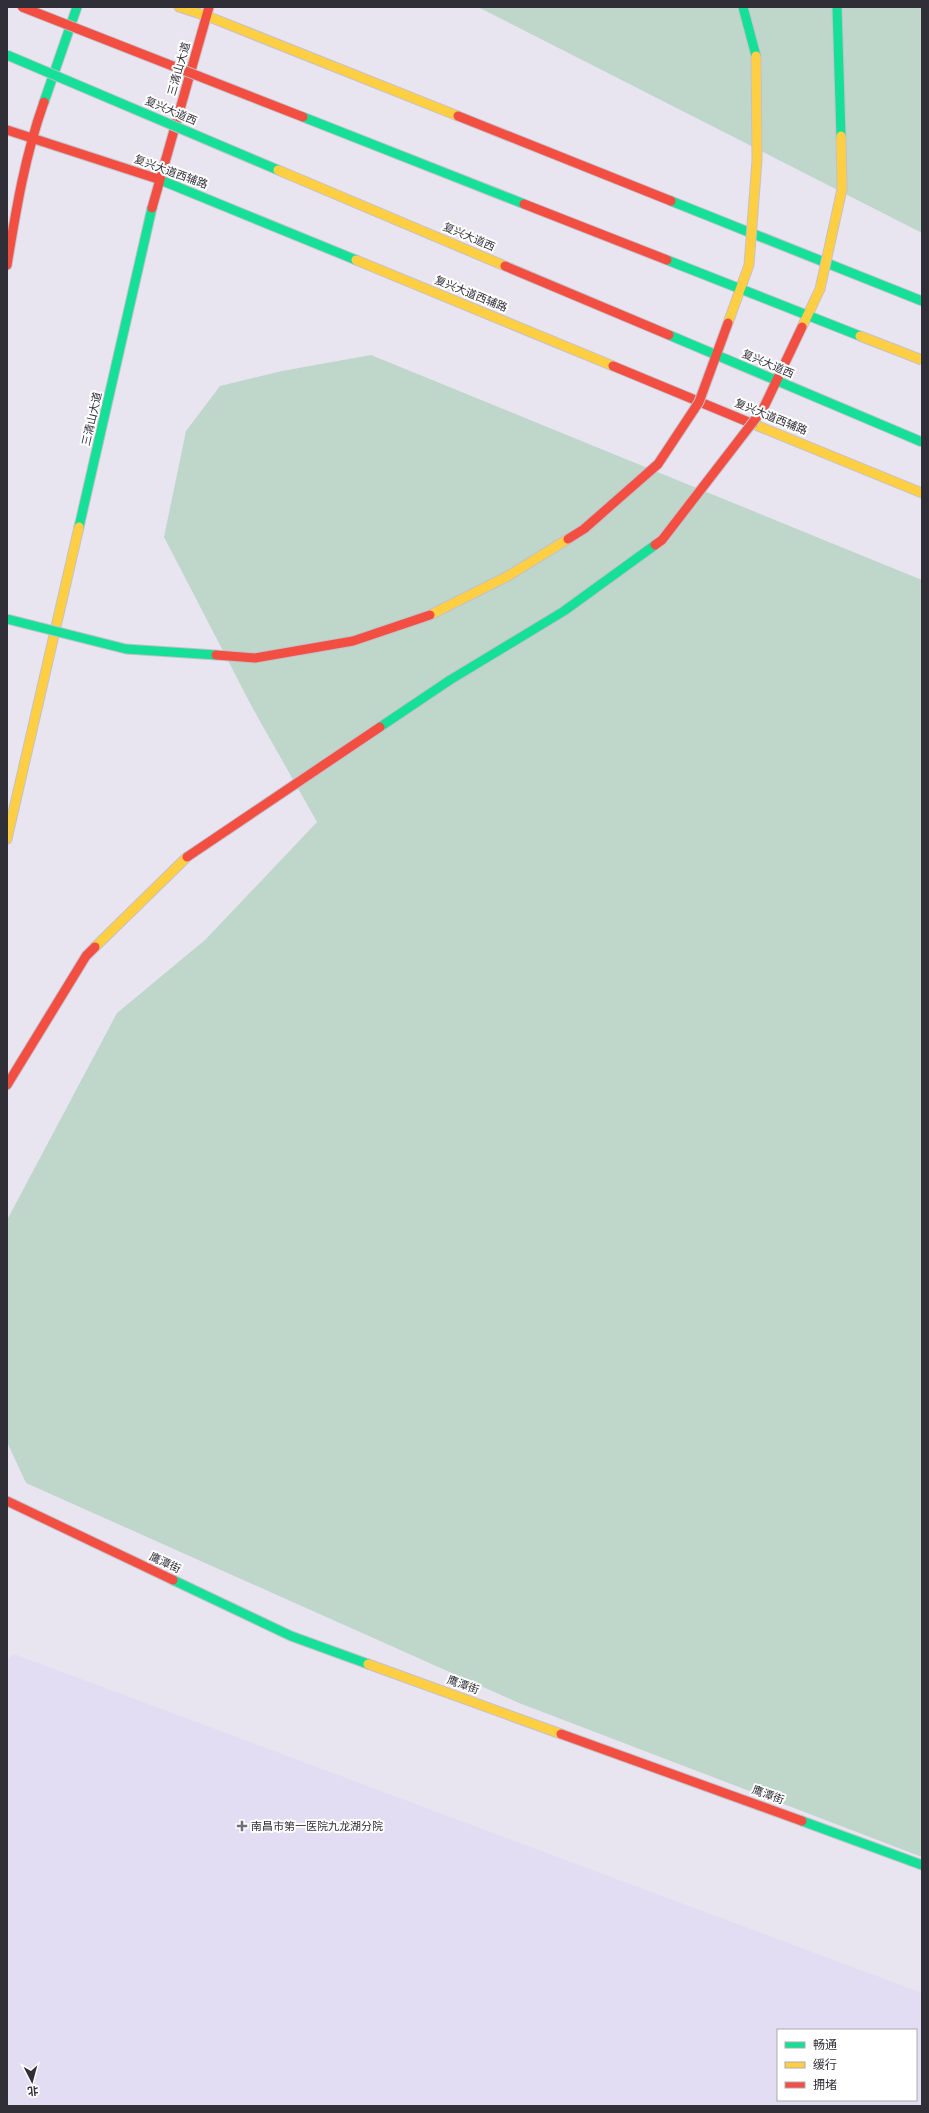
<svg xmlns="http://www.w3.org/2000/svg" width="929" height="2113" viewBox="0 0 929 2113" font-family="Signika,'Noto Sans SC',sans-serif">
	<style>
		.built { fill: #e2ddf3; fill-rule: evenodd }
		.green { fill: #bfd6ca }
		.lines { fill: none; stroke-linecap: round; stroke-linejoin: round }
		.fast-casing { stroke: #c4c1cb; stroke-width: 11 }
		.slow-casing { stroke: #c4c1cb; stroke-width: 11 }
		.jam-casing { stroke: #c4c1cb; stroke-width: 11 }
		.fast { stroke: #16e098; stroke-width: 9 }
		.slow { stroke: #ffcf43; stroke-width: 9 }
		.jam { stroke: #f24e42; stroke-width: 9 }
		.fast-bridge-casing { stroke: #c4c1cb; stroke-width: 11; stroke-linecap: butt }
		.slow-bridge-casing { stroke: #c4c1cb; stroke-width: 11; stroke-linecap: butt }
		.jam-bridge-casing { stroke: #c4c1cb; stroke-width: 11; stroke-linecap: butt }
		.fast-bridge { stroke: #16e098; stroke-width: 9 }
		.slow-bridge { stroke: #ffcf43; stroke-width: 9 }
		.jam-bridge { stroke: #f24e42; stroke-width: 9 }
		.poi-dot { fill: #706e78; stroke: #fff; stroke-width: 1.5 }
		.labels { text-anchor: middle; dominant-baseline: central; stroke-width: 4; stroke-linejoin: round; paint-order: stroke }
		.street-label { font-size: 11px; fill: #302e37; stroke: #fff }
		.poi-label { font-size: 11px; fill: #302e37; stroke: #fff; text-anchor: start }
	</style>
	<rect width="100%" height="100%" fill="#e8e5f1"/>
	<path class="built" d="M 14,1654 L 922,1993 L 922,2106 L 7,2106 L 7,1660 ZM 778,2030 L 916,2030 L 916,2100 L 778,2100 Z"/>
	<path class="green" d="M 478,7 L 922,7 L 922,233 Z
		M 371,355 L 922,580 L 922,1857 L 519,1703 L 26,1483 L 7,1442 L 7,1220 L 117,1013 L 205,940 L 317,822 L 252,707 L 164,537 L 186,431 L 220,386 L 282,371 Z"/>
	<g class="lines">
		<defs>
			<path id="fast" d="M 743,7 L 756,56
				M 44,102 L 77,7
				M 158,179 L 356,260
				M 671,201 L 922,301
				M 79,527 L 152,208
				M 173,1580 L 291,1636 L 368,1664
				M 802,1821 L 922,1865"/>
			<path id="slow" d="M 179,7 L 207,16 L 458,116
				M 356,260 L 613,366
				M 753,424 L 922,493
				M 7,839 L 79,527
				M 95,947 L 187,857
				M 368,1664 L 561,1734"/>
			<path id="jam" d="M 458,116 L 671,201
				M 7,130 L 158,179
				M 152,208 L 209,7
				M 7,265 C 16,210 25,155 44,102
				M 613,366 L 753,424
				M 7,1085 L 86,956 L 95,947
				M 7,1501 L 173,1580
				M 561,1734 L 802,1821"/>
		</defs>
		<use href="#fast" class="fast-casing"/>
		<use href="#slow" class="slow-casing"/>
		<use href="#jam" class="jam-casing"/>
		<use href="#fast" class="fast"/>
		<use href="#slow" class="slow"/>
		<use href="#jam" class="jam"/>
		<defs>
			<path id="fast-bridge" d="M 837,7 L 841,136
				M 7,55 L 278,170
				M 303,117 L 524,204
				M 667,260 L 860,336
				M 669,335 L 922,442
				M 7,619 L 126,649 L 216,655
				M 380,727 L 450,680 L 564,611 L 655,545"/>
			<path id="slow-bridge" d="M 278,170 L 505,266
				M 728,323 L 749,265 L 757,160 L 756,56
				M 802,327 L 820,289 L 842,189 L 841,136
				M 860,336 L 922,360
				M 430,615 L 508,576 L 568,539"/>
			<path id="jam-bridge" d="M 22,7 L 303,117
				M 524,204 L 667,260
				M 505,266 L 669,335
				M 568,539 L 584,529 L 658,464 L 699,402 L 728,323
				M 655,545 L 662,540 L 763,409 L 802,327
				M 216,655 L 255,658 L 353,641 L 430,615
				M 187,857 L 380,727"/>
		</defs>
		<use href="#fast-bridge" class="fast-bridge-casing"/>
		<use href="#slow-bridge" class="slow-bridge-casing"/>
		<use href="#jam-bridge" class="jam-bridge-casing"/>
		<use href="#fast-bridge" class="fast-bridge"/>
		<use href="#slow-bridge" class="slow-bridge"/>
		<use href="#jam-bridge" class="jam-bridge"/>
	</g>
	<path class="poi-dot" d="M240 1820h4v4h4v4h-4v4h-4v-4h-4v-4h4z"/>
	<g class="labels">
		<g class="street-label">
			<text transform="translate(179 69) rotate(-74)">三清山大道</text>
			<text transform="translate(171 111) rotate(23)">复兴大道西</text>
			<text transform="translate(171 172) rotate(20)">复兴大道西辅路</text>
			<text transform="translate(469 237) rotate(23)">复兴大道西</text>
			<text transform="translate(471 294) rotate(22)">复兴大道西辅路</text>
			<text transform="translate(768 364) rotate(23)">复兴大道西</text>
			<text transform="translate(771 417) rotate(22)">复兴大道西辅路</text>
			<text transform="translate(92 419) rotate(-77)">三清山大道</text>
			<text transform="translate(165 1563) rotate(25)">鹰潭街</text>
			<text transform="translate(463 1685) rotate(20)">鹰潭街</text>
			<text transform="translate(768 1795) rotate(20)">鹰潭街</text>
		</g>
		<g class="poi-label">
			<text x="251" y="1826">南昌市第一医院九龙湖分院</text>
		</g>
	</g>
	<rect width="929" height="2113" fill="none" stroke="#302e37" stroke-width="16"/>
	<rect x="777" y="2029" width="140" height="72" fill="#ffffff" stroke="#acabaf"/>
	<rect x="785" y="2042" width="20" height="6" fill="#16e098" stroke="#acabaf"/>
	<text x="813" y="2049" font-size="12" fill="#302e37">畅通</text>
	<rect x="785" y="2062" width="20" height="6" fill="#ffcf43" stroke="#acabaf"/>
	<text x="813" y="2069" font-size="12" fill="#302e37">缓行</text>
	<rect x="785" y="2082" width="20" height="6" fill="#f24e42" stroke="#acabaf"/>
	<text x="813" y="2089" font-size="12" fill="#302e37">拥堵</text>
	<g transform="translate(32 2081) rotate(174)" stroke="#ffffff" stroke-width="3" paint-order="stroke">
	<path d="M0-3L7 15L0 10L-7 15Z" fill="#302e37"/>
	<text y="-6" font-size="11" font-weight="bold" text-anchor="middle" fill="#302e37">北</text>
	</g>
</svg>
